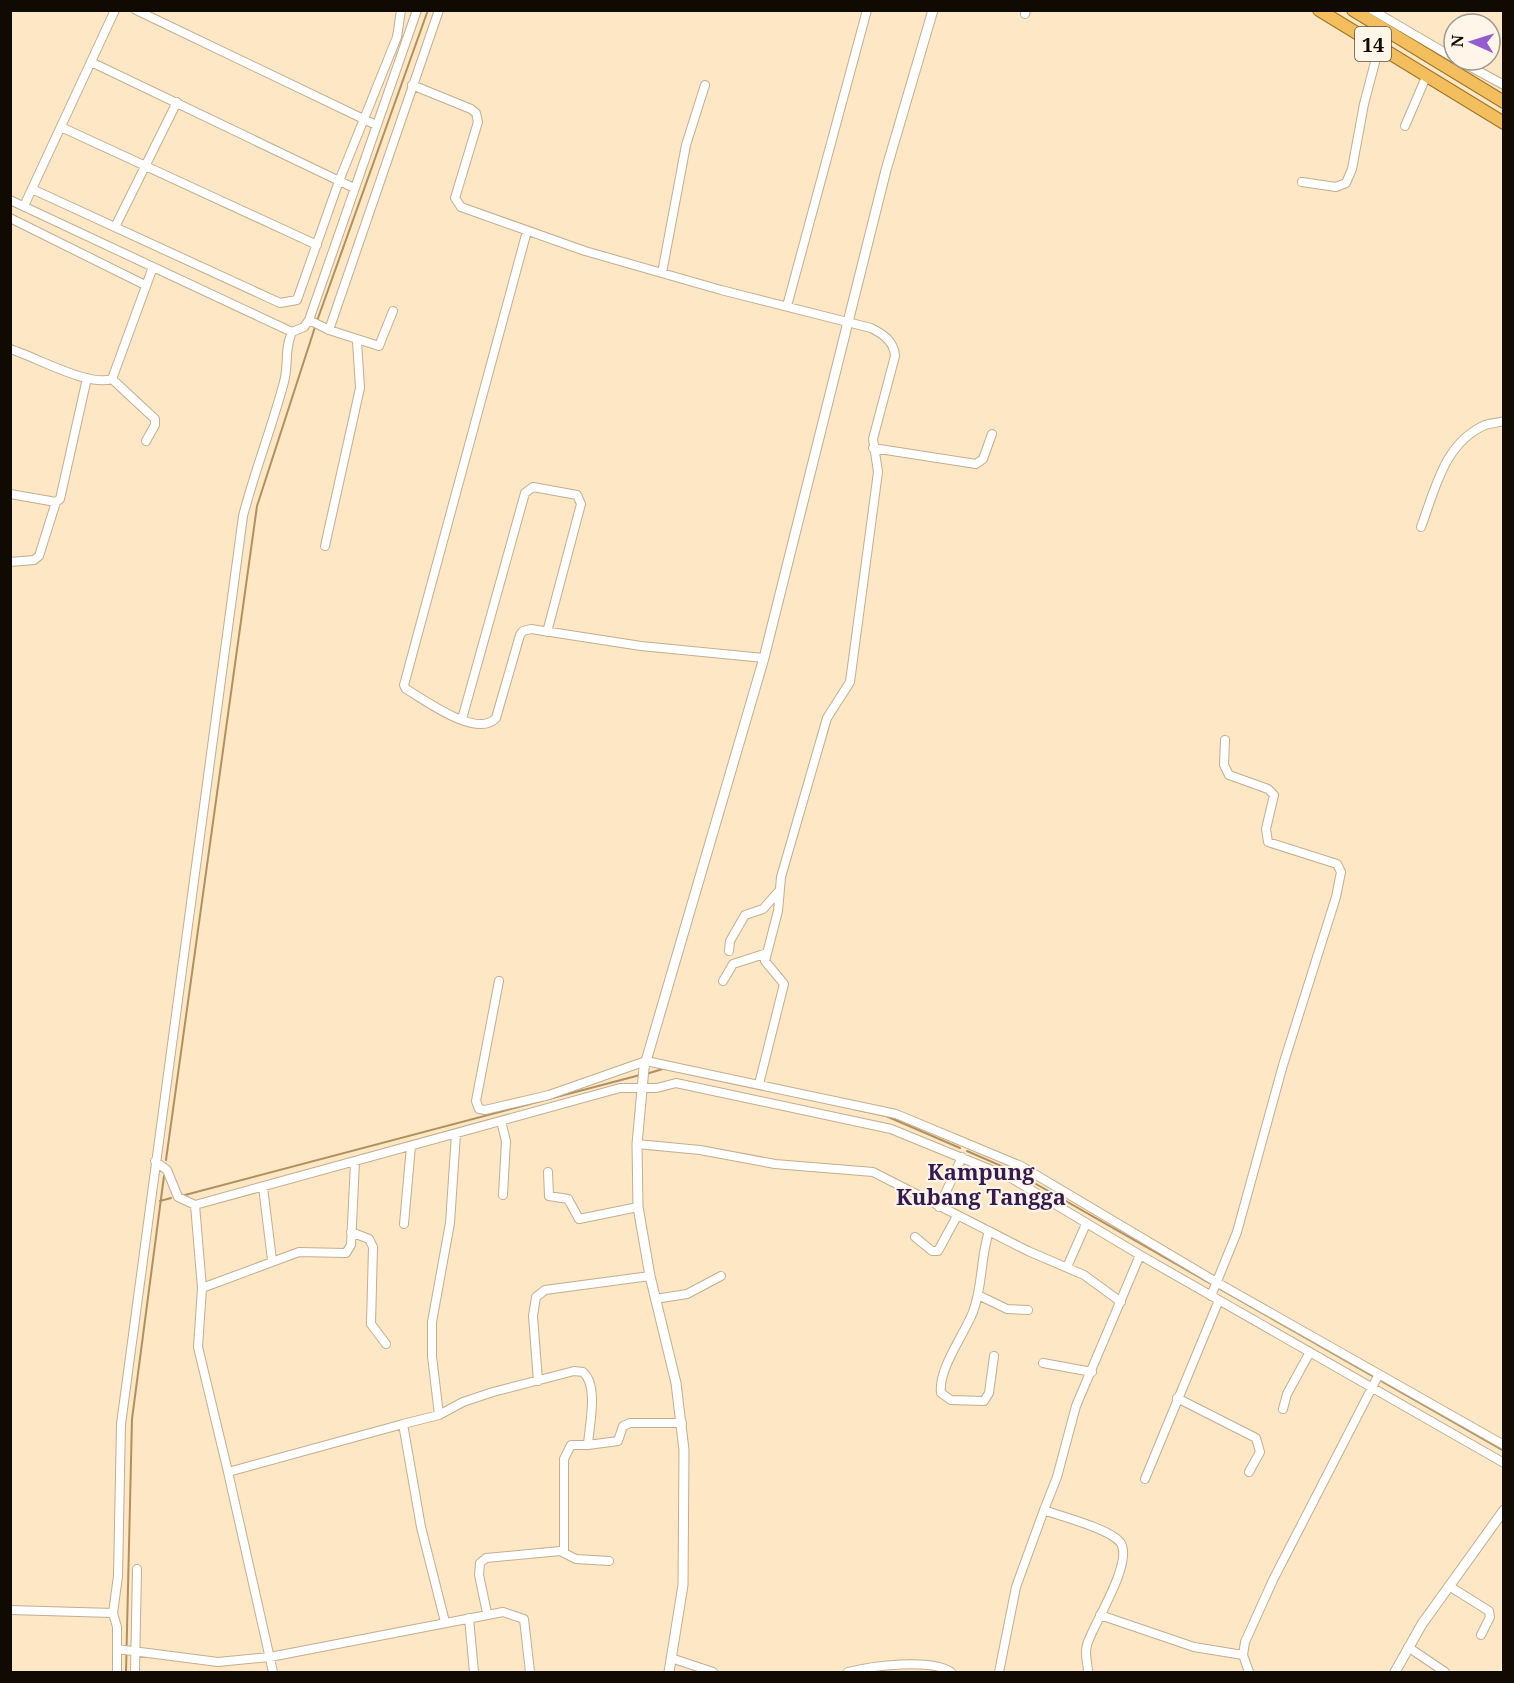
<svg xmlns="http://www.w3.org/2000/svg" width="1514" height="1683" viewBox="0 0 1514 1683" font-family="'Noto Serif',serif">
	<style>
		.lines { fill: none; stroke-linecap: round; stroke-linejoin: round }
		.stream { stroke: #b0905e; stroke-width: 2 }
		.minor-casing { stroke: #c3ae8e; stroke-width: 10 }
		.tertiary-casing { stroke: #c3ae8e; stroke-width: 11 }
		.trunk-casing { stroke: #a17424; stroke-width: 14 }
		.minor { stroke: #fff; stroke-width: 8 }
		.tertiary { stroke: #fff; stroke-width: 9 }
		.trunk { stroke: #f2be5e; stroke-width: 12 }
		.labels { text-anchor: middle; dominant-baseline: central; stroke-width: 4.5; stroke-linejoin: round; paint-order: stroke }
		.shield { fill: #fff6e9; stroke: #585147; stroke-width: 1.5 }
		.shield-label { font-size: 20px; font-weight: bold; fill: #110a02 }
		.neighbourhood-label { font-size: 22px; font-weight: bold; fill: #351951; stroke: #fff6e9 }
	</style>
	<rect width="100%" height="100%" fill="#fde7c5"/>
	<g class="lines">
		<path class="stream" d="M 317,321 L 428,10
			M 646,1074 L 666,1068
			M 854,1109 L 886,1116 L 960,1148
			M 967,1151 L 1022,1175
			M 166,1160 L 257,506 L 315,327
			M 1029,1180 L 1504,1451
			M 185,1195 L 640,1075
			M 160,1201 L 171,1198
			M 126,1672 L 132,1419 L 164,1176"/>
		<defs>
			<path id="minor" d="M 136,10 L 376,125
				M 1372,10 L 1454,58
				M 1025,14 L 1026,10
				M 1458,60 L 1504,85
				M 91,62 L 354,188
				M 412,85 L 471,109 L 476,113 L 478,122 L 455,198 L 461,207 L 585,251 L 721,290 L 871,328 C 883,334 894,341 895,356 L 873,439 L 878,472 L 850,682 L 827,718 L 781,877 L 778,911 L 765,961 L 784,984 L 759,1084
				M 1405,126 L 1426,77
				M 61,127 L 317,245
				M 1302,182 L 1336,187 L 1346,183 L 1352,169 L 1364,104 L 1379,47
				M 32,189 L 280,303 L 297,300 L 339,181 L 397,37 L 401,10
				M 10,200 L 292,332
				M 24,206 L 115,10
				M 10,218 L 145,285
				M 115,227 L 177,102
				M 527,231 L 404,685 L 406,689 C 425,700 477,739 496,718 L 520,635 L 523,631 L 531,629 L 641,646 L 764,658
				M 662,273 L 686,145 L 705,85
				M 787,306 L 867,10
				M 309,320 L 329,330 L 439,10
				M 329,330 L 379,346 L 393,311
				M 10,349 C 36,357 88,387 112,379
				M 112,379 L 153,267
				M 112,379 L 155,419 L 155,425 L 146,441
				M 873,448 L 976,464 L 983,459 L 992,434
				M 10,494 L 56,502 L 60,499 L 87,378
				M 1421,527 C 1435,490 1444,443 1485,425 C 1491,423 1497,423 1504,421
				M 325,546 L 360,388 L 357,341
				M 10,562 L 34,560 L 39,556 L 56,502
				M 462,719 L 525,493 L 533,487 L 577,495 L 581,504 L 547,632
				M 729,951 L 730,941 L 745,915 L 763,909 L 779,891
				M 499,981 L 476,1101 L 479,1109 L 485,1110 L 549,1095 L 646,1061 L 896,1114 L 1021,1166 L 1218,1283 L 1504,1445
				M 723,981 L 733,964 L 767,953
				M 501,1121 L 506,1141 L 503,1195
				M 637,1144 L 700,1150 L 775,1164 L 873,1172 L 1028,1251 L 1084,1275 L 1121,1302
				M 155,1161 L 167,1170 L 178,1197 L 195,1205 L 620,1088 L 657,1088 L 676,1083 L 891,1129 L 1011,1178 L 1140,1255 L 1504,1463
				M 1021,1166 L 1030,1189
				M 548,1172 L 549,1196 L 568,1199 L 579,1219 L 638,1207
				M 263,1187 L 272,1260
				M 195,1205 L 202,1288 L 198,1347 L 228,1472 L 403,1424
				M 939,1207 L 962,1157
				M 404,1224 L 411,1146
				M 989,1231 C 980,1259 983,1286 973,1312 C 964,1335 938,1369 941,1393 L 951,1400 L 984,1401 L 989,1393 L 994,1356
				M 351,1232 L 369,1239 L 373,1247 L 371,1324 L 386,1344
				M 915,1237 L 932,1251 L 938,1251 L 957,1216
				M 1067,1267 L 1086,1224
				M 202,1288 L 299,1252 L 346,1253 L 351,1245 L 355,1162
				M 978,1295 L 1007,1309 L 1028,1310
				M 1211,1296 L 1237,1232 L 1283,1065 L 1336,897 L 1341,872 L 1337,864 L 1268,842 L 1266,829 L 1274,795 L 1268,789 L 1229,775 L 1224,765 L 1225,740
				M 655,1299 L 687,1294 L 721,1276
				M 1043,1363 L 1092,1372
				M 538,1381 L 533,1316 L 536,1297 L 545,1290 L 650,1276
				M 1177,1398 L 1256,1438 L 1260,1452 L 1249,1472
				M 1283,1409 L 1287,1394 L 1310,1352
				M 439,1415 L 432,1356 L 432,1322 L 450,1223 L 456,1134
				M 228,1472 L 273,1672
				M 1145,1479 L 1219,1300
				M 564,1551 L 564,1459 L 571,1445 L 588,1445
				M 1449,1586 L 1489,1611 L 1490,1617 L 1481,1635
				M 10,1610 L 113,1613
				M 487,1613 L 479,1575 L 480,1563 L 486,1558 L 560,1551 L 576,1559 L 609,1561
				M 1100,1615 L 1194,1647 L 1243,1655
				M 469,1618 L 474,1672
				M 445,1622 L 421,1527 L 403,1424 L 439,1415 L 463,1402 L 493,1392 L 574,1371 L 583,1372 C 599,1386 589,1426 588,1445 L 618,1441 L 623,1426 L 630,1423 L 682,1423
				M 1408,1647 L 1445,1672
				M 117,1649 L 218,1662 L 270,1657 L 503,1612 L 524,1619 L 530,1672
				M 671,1658 L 713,1672
				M 117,1672 L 117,1627 L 113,1613 L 118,1576 L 121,1424 L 243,516 C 255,470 272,427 284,382 C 289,363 284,350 292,332 L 304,327 L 309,320 L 417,10
				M 135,1672 L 137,1569
				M 848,1672 C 872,1666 931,1658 951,1672
				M 999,1672 L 1016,1587 L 1044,1510
				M 1088,1672 C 1088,1663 1084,1655 1087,1645 C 1093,1624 1135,1561 1120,1542 C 1108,1528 1062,1517 1044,1510 L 1057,1477 L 1076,1406 L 1140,1255
				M 1249,1672 L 1243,1655 L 1245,1642 L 1273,1580 L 1379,1374"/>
			<path id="tertiary" d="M 669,1672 L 683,1585 L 684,1450 L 676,1383 L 650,1276 L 638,1207 L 637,1144 L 644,1068 L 764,658 L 886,170 L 933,10
				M 1395,1672 L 1422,1624 L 1504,1510"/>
			<path id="trunk" d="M 1319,10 L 1504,123
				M 1353,10 L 1504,102"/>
		</defs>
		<use href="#minor" class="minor-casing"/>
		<use href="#tertiary" class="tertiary-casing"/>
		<use href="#trunk" class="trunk-casing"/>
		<use href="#minor" class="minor"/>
		<use href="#tertiary" class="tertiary"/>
		<use href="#trunk" class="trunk"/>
	</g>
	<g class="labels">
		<rect class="shield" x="1355" y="27" width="36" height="34" rx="4.5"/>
		<g class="shield-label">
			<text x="1373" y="44">14</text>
		</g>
		<g class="neighbourhood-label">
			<text x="981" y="1171">Kampung<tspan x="981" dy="25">Kubang Tangga</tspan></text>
		</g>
	</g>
	<rect width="1514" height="1683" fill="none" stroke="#110a02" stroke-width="24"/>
	<g transform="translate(1472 42) rotate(273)"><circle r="28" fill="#fff6e9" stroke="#a0988d" stroke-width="1.5"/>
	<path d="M0-4.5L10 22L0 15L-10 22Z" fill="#945bd3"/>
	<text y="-9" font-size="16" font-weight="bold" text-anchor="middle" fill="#110a02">N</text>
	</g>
</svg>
